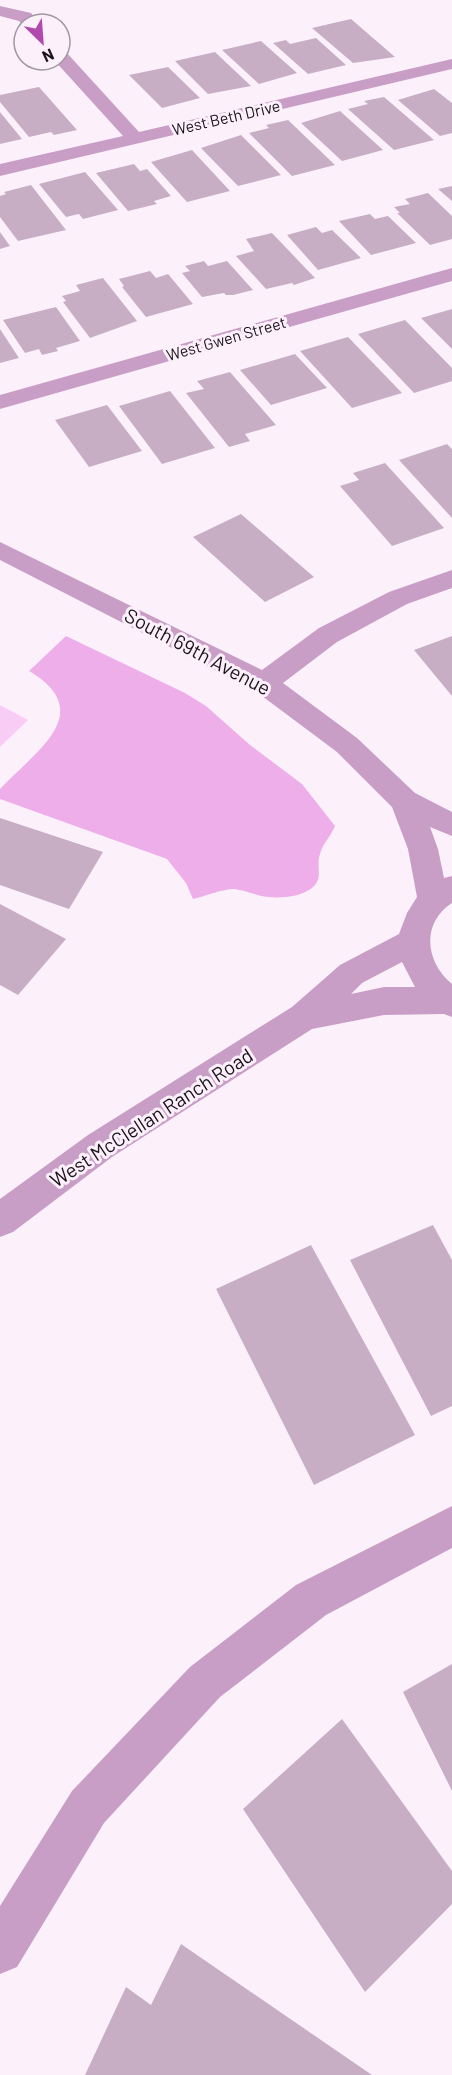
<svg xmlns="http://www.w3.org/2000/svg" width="452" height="2075" viewBox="0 0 452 2075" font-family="Barlow,sans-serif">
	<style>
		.green { fill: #f9ccf6 }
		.water { fill: #eeaeea }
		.building { fill: #c7aec5 }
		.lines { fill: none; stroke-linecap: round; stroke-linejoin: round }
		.minor { fill: #c99ec6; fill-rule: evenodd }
		.labels { text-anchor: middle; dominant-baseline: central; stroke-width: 6; stroke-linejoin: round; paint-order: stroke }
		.far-street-label { font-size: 16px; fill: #1c131b; stroke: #fcf1fb }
		.street-label { font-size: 20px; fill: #1c131b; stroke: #fcf1fb }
	</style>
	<rect width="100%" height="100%" fill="#fcf1fb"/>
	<path class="green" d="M 0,705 L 28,720 L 0,747 Z"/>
	<path class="water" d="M 66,636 L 185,693 L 206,706 L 250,745 L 302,784 L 335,826 C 330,838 321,845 319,858 C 317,867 322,877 315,885 C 304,898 276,899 261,896 C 253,894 243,890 234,889 C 222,889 206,896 193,899 L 186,883 L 167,859 L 0,799 L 0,789 C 32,754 100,713 29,671 Z"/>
	<path class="building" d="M 351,19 L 395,57 L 353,63 L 312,28 Z
		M 316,38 L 346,65 L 308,74 L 273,43 L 286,40 L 290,44 Z
		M 261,41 L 297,73 L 259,84 L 222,50 Z
		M 215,52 L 251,86 L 208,94 L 175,61 Z
		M 168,67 L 200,98 L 162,108 L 129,75 Z
		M 39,87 L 77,130 L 54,135 L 51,132 L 29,137 L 0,102 L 0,95 Z
		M 434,89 L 452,103 L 452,133 L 440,136 L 398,100 Z
		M 384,97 L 434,140 L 394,150 L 348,109 L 368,104 L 364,101 Z
		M 340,111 L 383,150 L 342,161 L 301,123 Z
		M 0,112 L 22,139 L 0,144 Z
		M 288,120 L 335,165 L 292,176 L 249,133 L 269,128 L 266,125 Z
		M 241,135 L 281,175 L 238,186 L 201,148 Z
		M 192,150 L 230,191 L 187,202 L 151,162 Z
		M 134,164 L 140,171 L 147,169 L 171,196 L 154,201 L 157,204 L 128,211 L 96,173 Z
		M 85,172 L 118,210 L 83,219 L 79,214 L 66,217 L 39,184 Z
		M 31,185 L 66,230 L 18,241 L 0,217 L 0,196 L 6,194 L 4,192 Z
		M 452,186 L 452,201 L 438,189 Z
		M 428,193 L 452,216 L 452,239 L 430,245 L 397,213 L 400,213 L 394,207 L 410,204 L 405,199 Z
		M 370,214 L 375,219 L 388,216 L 416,243 L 371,255 L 339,221 Z
		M 316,227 L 322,233 L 332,230 L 361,258 L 318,270 L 287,235 Z
		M 0,232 L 10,246 L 0,249 Z
		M 272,233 L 315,278 L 294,285 L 292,283 L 266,289 L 236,256 L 254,251 L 246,239 Z
		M 204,261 L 208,266 L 227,261 L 253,290 L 233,295 L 226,295 L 224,293 L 202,297 L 182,273 L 190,271 L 185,266 Z
		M 150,271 L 156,278 L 168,274 L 193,304 L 146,317 L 122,287 L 124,286 L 119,279 Z
		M 103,278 L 137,321 L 90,338 L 63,302 L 66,301 L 62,296 L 80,291 L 76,285 Z
		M 56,307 L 80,341 L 56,348 L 58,351 L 42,355 L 39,349 L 25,353 L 3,320 Z
		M 452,309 L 452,349 L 421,318 Z
		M 405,320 L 452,368 L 452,381 L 414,393 L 358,334 Z
		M 0,329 L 19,358 L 0,363 Z
		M 348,337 L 402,393 L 352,408 L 300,351 Z
		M 295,354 L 327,388 L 271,405 L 240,370 Z
		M 230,372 L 276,425 L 245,434 L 250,441 L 229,447 L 186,393 L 204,389 L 197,381 Z
		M 170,391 L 215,448 L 162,464 L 119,406 Z
		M 107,405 L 142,451 L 89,467 L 55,420 Z
		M 447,444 L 452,449 L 452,518 L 399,460 Z
		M 385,463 L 444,528 L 392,546 L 340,486 L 359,480 L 353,473 Z
		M 241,514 L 314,577 L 265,602 L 193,537 Z
		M 452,636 L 452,696 L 414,650 Z
		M 0,818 L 103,852 L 69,909 L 0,885 Z
		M 0,904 L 66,939 L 18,995 L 0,985 Z
		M 433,1225 L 452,1260 L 452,1406 L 431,1416 L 350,1260 Z
		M 311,1245 L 415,1435 L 314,1485 L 216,1289 Z
		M 452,1664 L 452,1791 L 403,1692 Z
		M 342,1719 L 452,1871 L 452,1904 L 365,1992 L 243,1809 Z
		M 181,1944 L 372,2075 L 85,2075 L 126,1987 L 151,2005 Z"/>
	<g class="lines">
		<path class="minor" d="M 0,6 L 31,13 L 40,24 L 24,24 L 24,26 L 19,21 L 0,16 Z
			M 60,51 L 66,52 L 139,132 L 452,59 L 452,69 L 0,176 L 0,164 L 123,136 L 54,60 L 60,60 Z
			M 452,268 L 452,281 L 0,409 L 0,395 Z
			M 0,542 L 262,670 L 319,628 L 389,592 L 452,570 L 452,588 L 407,604 L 337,642 L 283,683 L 357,738 L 415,793 L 452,812 L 452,836 L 430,827 L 438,849 L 444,878 L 452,876 L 452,903 C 421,923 425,962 452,984 L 452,1017 L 444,1014 L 384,1015 L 312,1029 L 112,1157 L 13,1232 L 0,1237 L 0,1199 L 88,1135 L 292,1007 L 340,965 L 399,934 L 407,913 L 417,897 L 408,849 L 392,807 L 337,752 L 254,690 L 0,560 ZM 402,962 L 415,987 L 384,987 L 351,994 L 362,983 Z
			M 452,1506 L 452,1548 L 326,1615 L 220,1697 L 104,1823 L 17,1967 L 0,1974 L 0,1906 L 72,1791 L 190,1667 L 296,1585 Z"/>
	</g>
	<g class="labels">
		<g class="far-street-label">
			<text transform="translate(226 117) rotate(-13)">West Beth Drive</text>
			<text transform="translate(226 338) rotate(-16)">West Gwen Street</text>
		</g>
		<g class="street-label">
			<text transform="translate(198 651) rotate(28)">South 69th Avenue</text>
			<text transform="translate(151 1117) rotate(-33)">West McClellan Ranch Road</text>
		</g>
	</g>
	<g transform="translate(42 42) rotate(155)"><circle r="28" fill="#fcf1fb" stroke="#a298a1" stroke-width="1.5"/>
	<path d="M0-4.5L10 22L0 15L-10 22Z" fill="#b14aaf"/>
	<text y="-9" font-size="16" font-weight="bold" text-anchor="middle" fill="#1c131b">N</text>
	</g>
</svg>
